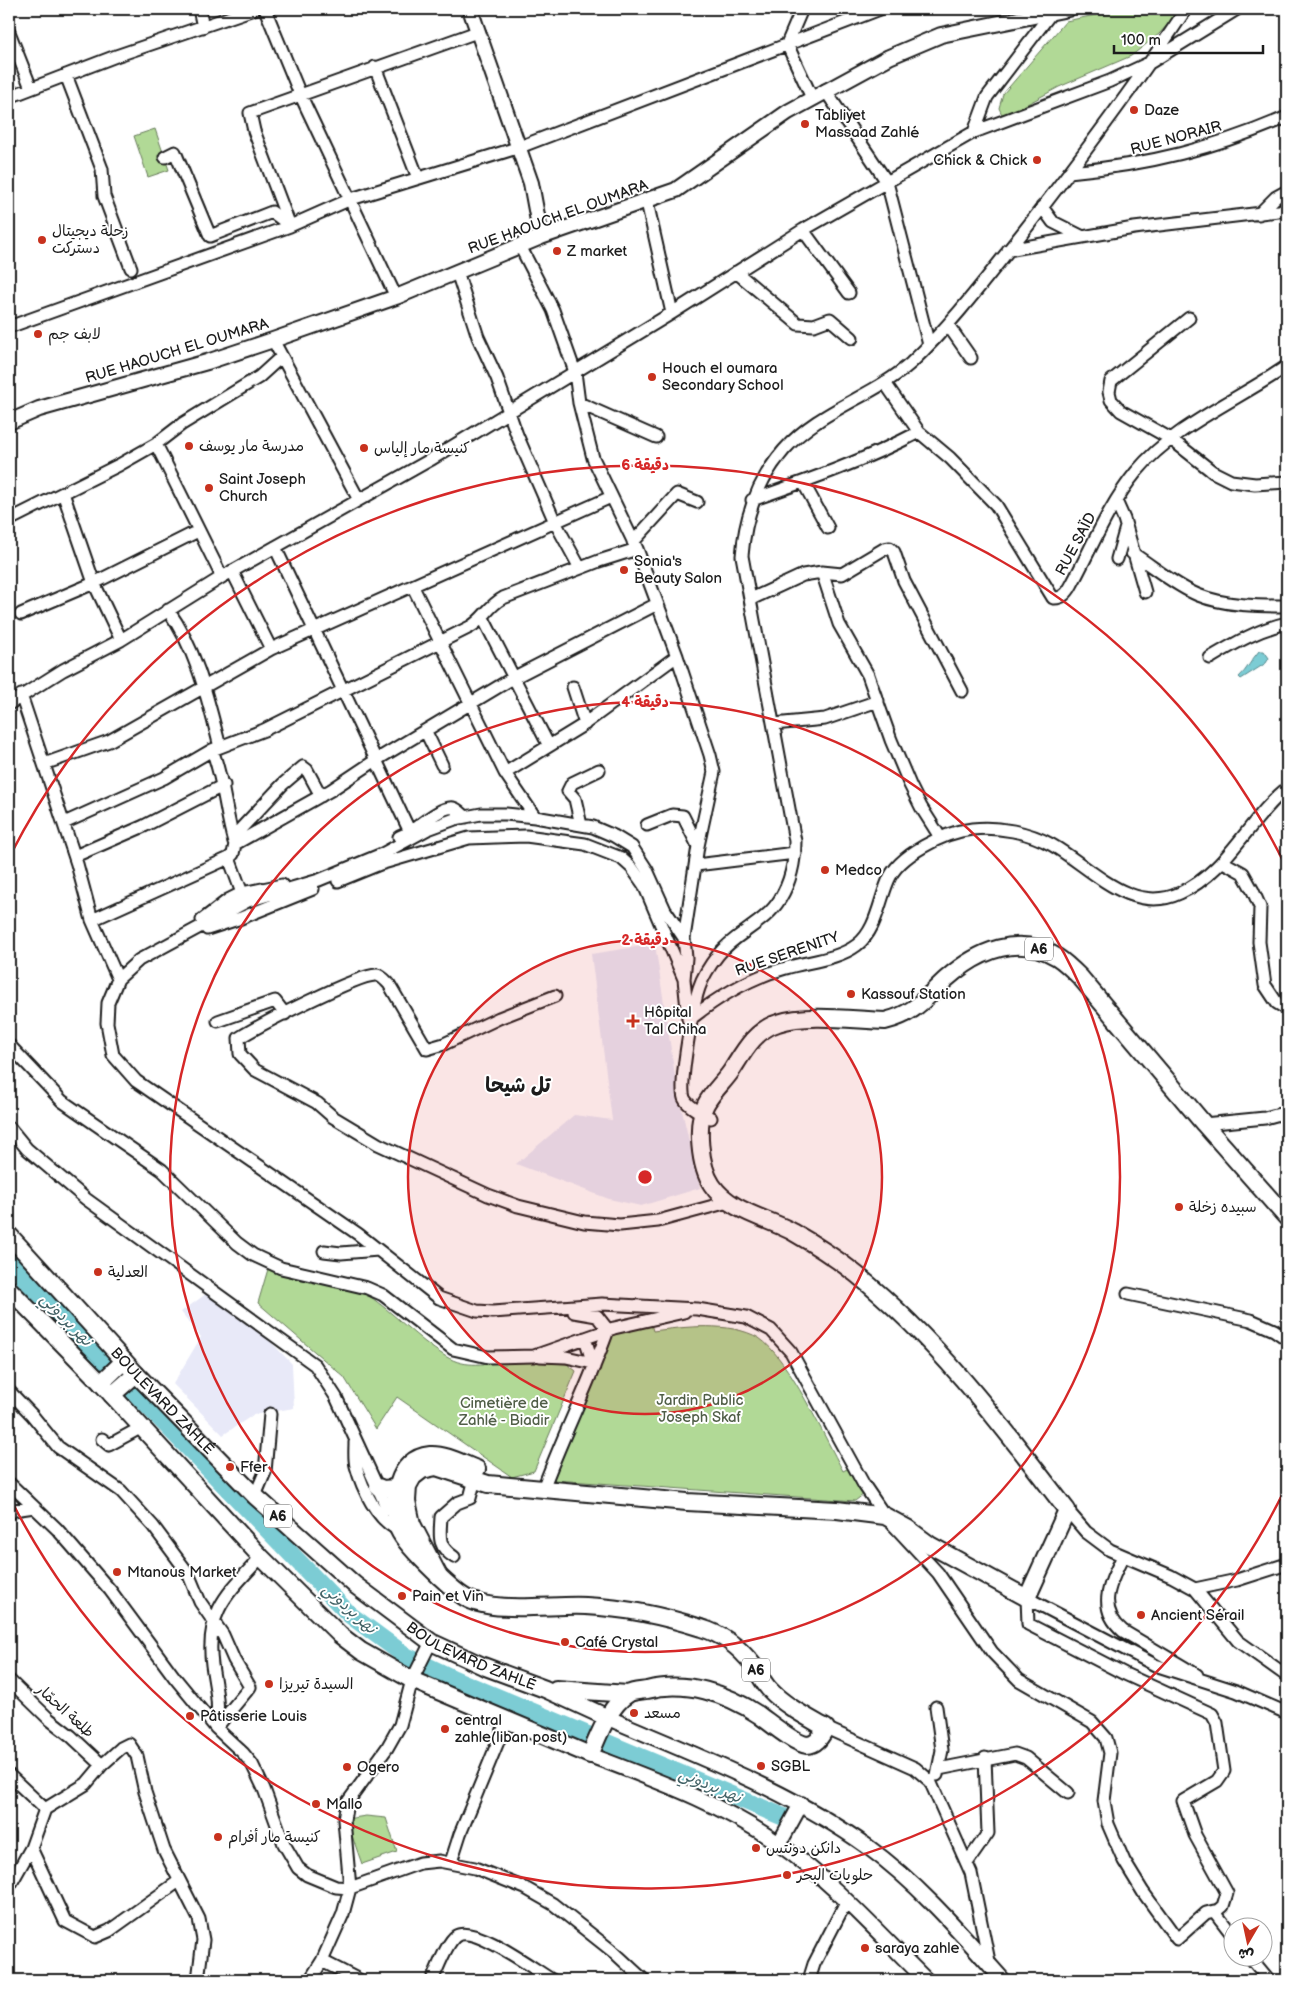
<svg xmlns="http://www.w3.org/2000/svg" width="1296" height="1989" viewBox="0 0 1296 1989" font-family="'Balsamiq Sans','Playpen Sans Arabic',sans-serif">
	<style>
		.built { fill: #e8e9f8 }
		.green { fill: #b1d996; stroke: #667a59 }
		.water { fill: #7bccd4; stroke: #55868a }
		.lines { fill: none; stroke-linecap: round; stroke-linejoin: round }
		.river { stroke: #7bccd4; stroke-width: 18 }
		.minor-casing { stroke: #1c1c1c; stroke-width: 15 }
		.major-casing { stroke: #1c1c1c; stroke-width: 18 }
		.highway-casing { stroke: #1c1c1c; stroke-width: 20 }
		.minor { stroke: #fff; stroke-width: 11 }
		.major { stroke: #fff; stroke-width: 14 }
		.highway { stroke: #fff; stroke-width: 16 }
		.ring { fill: none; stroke: #d62828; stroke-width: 2.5 }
		.poi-dot { fill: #c8321e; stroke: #fff; stroke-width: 2 }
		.labels { text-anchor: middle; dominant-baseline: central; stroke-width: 4; stroke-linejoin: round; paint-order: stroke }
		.shield { fill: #fff; stroke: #606060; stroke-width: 1 }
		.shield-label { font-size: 14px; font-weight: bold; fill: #1c1c1c }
		.poi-label { font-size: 15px; fill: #1c1c1c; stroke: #fff; text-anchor: start }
		.street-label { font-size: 15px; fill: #1c1c1c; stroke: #fff }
		.park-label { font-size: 15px; fill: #505e47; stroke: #fff }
		.water-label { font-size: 16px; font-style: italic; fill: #426266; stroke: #fff }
		.district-label { font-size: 20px; font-weight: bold; fill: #1c1c1c; stroke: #fff }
		.centre { fill: #d62828; stroke: #fff; stroke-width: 2.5 }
		.ring-label { font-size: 15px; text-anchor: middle; font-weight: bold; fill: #d62828; stroke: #fff; stroke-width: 4; stroke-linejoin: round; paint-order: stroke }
	</style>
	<rect width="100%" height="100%" fill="#fff"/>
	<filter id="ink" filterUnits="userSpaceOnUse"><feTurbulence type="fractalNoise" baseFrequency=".02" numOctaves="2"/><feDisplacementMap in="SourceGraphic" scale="10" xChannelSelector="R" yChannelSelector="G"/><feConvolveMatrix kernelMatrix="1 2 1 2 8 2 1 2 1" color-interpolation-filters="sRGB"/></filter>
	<g filter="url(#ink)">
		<path class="built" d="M 655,944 L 677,1089 L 700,1188 L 641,1206 L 609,1199 L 516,1164 L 574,1115 L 612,1120 L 591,954 Z
			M 206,1294 L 268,1339 L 292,1364 L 294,1408 L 253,1415 L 223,1435 L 173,1384 L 201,1337 L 181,1312 Z"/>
		<path class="green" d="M 1125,9 L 1181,10 L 1159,34 L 1131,56 L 1059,87 L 1003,117 L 999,108 L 1003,94 L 1066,21 Z
			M 155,129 L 169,170 L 148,177 L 134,136 Z
			M 268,1269 L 363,1292 C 392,1310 416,1339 445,1356 C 468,1370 485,1362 509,1362 C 528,1361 548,1363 567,1364 L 576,1371 L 534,1471 L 512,1477 L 397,1397 L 376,1429 L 344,1377 L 258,1303 Z
			M 651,1324 L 653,1331 C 683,1327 730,1321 759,1338 C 788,1357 825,1438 843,1471 L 849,1468 L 864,1494 L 855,1501 L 555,1480 L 550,1474 L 602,1338 Z
			M 366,1816 L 386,1818 L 397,1852 L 362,1864 L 346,1819 Z"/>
		<path class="water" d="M 1259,651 L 1264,651 L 1269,658 L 1266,663 L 1241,679 L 1239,677 C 1247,670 1251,660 1259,651 Z"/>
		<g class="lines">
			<path class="river" d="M 9,1262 L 350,1615 L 406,1656 L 454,1679 L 786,1818"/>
			<defs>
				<path id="minor" d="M 199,9 L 203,27
					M 265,9 L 300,94 L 396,297
					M 802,9 L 787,44 L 812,98
					M 9,32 L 31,88
					M 375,67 L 418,178
					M 66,75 L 102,169 L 104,196 L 131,268
					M 825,90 L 887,182 L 929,345
					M 9,97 L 116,56 L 254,9
					M 974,132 L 987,97 L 1052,12
					M 165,157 L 175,152 L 210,236 L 272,212 L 289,225
					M 1069,172 C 1148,165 1215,148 1287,117
					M 647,202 L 672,313
					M 1042,207 L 1053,222 L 1081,236
					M 1259,214 L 1276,197 L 1287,191
					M 290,226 L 254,131 L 250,113 L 477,32
					M 803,230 L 849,293
					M 520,246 L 553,310 L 575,372 L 579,403 L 593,458 L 637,549 L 677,656 L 710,755 L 714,772 L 698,846 L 684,938
					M 1008,250 L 1134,228 L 1287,210
					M 457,272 L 478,337 L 497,378 L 517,435 L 555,522 L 580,568
					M 736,272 L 798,324 L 814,325 L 830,319 L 852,338
					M 1189,318 L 1111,381 L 1109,392 L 1111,400 L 1121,411 L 1171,439 L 1213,472 L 1231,481 L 1255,484 L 1287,482
					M 948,325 L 971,358
					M 9,327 L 290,226 L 351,199 L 517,148 L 880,9
					M 273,340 L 359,500
					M 885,383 L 919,432 L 950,458 L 996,505 L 1053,598 C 1063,599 1068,592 1072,584 C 1092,547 1109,505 1136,472 C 1175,425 1238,400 1287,366
					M 579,403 L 656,437
					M 156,444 L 222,577
					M 803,482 L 828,528
					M 63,493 L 94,583 L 121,640
					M 752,500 C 809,480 866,460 919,432
					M 1116,501 L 1124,519 L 1145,592
					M 9,520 L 119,465 L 156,444 L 182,424 L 259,377 L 281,357
					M 633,542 L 677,494 L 697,502
					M 1132,553 C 1154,567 1174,585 1198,595 C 1225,606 1259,606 1287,606
					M 1117,559 L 1126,527
					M 232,571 L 271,649
					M 822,572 L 839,624 L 868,675 L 891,740 L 910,785 L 921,807 L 940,837
					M 413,587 L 505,773 L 535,817
					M 751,599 L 803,575 L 822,572 L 842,574 L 884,549 L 890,548 L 894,552 L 904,581 L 962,691
					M 168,610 C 197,650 208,700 220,747 L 264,730 L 470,627 C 484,619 488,606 503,598 L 599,561 L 637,549
					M 21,614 L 94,583 L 198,531
					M 483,618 L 549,746
					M 1210,658 C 1235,643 1259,629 1287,623
					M 573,687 L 585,724
					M 21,695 L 77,864 L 92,920 L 118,979
					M 9,704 L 63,670 L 121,640 L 222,577 L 430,460 L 672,313 L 803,230 L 974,132 L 1110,81 L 1151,62 L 1237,9
					M 774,724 L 825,719 L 878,701
					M 426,732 L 442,765
					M 212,750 C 224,780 225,811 234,842
					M 44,764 L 109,741 L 271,649 L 611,497
					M 505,773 L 580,727 L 677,656
					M 64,823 L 164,778 L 212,750 L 220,747
					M 581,825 L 575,799 L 568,791 L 572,783 L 599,770
					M 647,825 L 672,815 L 683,816 L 698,846
					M 411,831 C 420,825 442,806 453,808 C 458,809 462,814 466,817
					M 234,836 L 283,784 L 303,767 L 307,770 L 321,796
					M 399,837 L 410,832 L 376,760 L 513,678 L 657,604
					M 75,856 L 144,826 L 224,785
					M 1223,862 L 1243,873 L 1253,891 L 1260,907 L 1259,942 L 1265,985 L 1277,1003 L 1287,1009
					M 696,865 L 795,853
					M 338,881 L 380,864 L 469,838 L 526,836 L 585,844 L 621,858 L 632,868 L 644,885 L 684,979 L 688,1019
					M 242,893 L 282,885
					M 92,920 L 229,858 L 233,854 L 235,844 L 331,790 L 376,760 L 275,547
					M 202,920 L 228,900 L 242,893 L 229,858
					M 207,929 L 241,918 L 313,889
					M 684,979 L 686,958 L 684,938 L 665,910 L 647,870 L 632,847 L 614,836 L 593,827 L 535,817 L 506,814 L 481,814 L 455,819 L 428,829 L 382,854 L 319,880 L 248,901 L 139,960 L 118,979 L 108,1003 L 107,1023 L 113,1055 L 136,1081 L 358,1234 L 439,1298 L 477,1311 L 493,1312 L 602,1304 L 697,1309 L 746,1317 L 771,1330 L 791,1352 L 864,1485 L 885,1516 L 938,1573 L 992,1652 L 1019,1680 L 1092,1722 L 1106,1738 L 1110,1753 L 1104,1801 L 1108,1824 L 1124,1861 L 1143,1892 L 1177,1939 L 1206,1913 L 1214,1911 L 1234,1937
					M 555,996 L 499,1018 L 444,1044 L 427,1049 L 389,984 C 385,980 382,976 377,975 C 360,973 258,1026 239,1038 L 240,1054 L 255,1070 L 317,1103 L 333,1117 L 378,1144 L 488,1195 L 518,1206 L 584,1222 L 620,1225 L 658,1221 L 728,1202
					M 693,1017 C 721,995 751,977 786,968 C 809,961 837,960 857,945 C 876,931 879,902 888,881 C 898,855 945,832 972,829 C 998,826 1029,832 1052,845 C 1091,867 1131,916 1180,893 C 1227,872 1248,820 1287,788
					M 218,1021 L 275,1001 L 285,1014
					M 9,1045 L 62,1101 L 162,1170 L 237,1243 L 253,1255 L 281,1268 L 367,1288 L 383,1295 L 453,1349 L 488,1357 L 534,1356 L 614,1328 L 684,1312
					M 711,1118 C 703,1114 688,1107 684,1098 C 679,1083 693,1005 699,988 C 703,976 710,965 718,955 C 735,933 765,924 780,899 C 791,881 795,862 795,841 L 742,556 C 745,516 757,481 784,450 C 819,410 873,397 911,363 C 953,323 988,276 1024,231 C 1080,159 1136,85 1186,9
					M 1204,1124 L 1265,1118 L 1287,1112
					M 9,1127 L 27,1149 L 86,1199 L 315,1365 L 336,1397 L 387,1508 L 399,1514
					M 324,1251 L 341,1253 L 378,1250
					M 1128,1294 L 1251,1320 L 1274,1330 L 1287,1339
					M 585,1338 L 594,1367
					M 540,1356 L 566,1357 L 593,1363
					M 9,1391 L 32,1415 L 58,1447 L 121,1491 L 153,1526 L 188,1573 L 200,1602 L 223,1635 L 234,1660 L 250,1687 L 216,1728
					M 102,1439 L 109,1445 L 142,1427
					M 355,1442 C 355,1450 354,1459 356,1466 C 362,1488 377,1521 399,1530
					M 9,1483 L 57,1529 L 110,1590 L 175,1678 L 216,1728 L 243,1753 L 252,1764 L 264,1789 L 284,1844 L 298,1868 L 307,1875 L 336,1887 L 350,1888 L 420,1863 L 439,1861 L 475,1868 L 525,1888 L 553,1904 L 616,1954 L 644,1980
					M 543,1489 C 563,1435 589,1384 608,1330 L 597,1316 L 574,1312
					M 255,1496 L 265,1472 L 270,1414
					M 1067,1510 L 1086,1532 L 1110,1550 L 1171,1576 L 1195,1589 L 1238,1641 L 1287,1676
					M 9,1514 L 14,1510 L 34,1507
					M 1123,1556 C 1110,1583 1096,1608 1123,1631 L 1197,1675
					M 454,1557 C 437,1546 440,1536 441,1517 L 457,1503 L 470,1498 L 475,1479
					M 1195,1589 L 1237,1580 L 1287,1564
					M 1027,1598 L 1028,1624 L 1125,1674 L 1212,1714 L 1217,1723 L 1224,1771 L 1217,1781 L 1183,1801 L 1195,1835 L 1227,1893 L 1223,1906 L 1216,1912
					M 1027,1598 L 1155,1665 L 1236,1691 L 1287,1713
					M 9,1680 L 49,1719 L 71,1736 L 102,1765
					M 936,1707 L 942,1750 L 937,1775
					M 216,1726 C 220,1703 215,1687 212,1665 C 205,1611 228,1593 261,1557
					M 826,1728 L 915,1768 L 930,1781 L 971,1873 L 990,1966
					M 939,1769 L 1015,1754 L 1026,1758 L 1068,1793
					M 9,1775 L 45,1809
					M 31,1848 L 65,1921 L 95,1937 L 109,1931 L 179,1881
					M 451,1862 L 460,1834 L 507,1720
					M 967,1863 L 988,1833 L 985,1758
					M 9,1887 L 31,1848 L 45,1809 L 86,1784 L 102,1765 L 121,1748 L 129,1744 L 137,1756 L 145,1792 L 164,1850 L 199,1919 L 203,1940 L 198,1980
					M 1249,1956 L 1269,1980
					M 322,1961 L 359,1980
					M 310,1980 L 322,1961 L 343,1914 L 350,1888 L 344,1820 L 347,1803 L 387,1748 L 400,1725 L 412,1680 L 431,1642
					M 432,1980 C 437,1970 447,1942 456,1936 C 474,1924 535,1970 552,1980
					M 809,1980 L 814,1964 L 846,1902"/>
				<path id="major" d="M 470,9 L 531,183 L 541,237
					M 9,422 L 39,409 L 207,362 L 273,340 L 396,297 L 541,237 L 676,190 L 788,112 L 889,57 L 941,35 L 1068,9
					M 606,1717 C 696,1756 789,1790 868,1847 C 919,1884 961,1933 1003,1980
					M 590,1755 C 655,1780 721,1803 779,1844 C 833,1882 879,1934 926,1980
					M 779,1844 L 801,1804"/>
				<g id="highway">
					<path id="s1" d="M 9,1235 L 136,1374 L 255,1496 L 355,1585 L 431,1642 L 483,1666 L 545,1689 L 606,1717"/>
					<path d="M 9,1289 L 101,1383 L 261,1557 L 340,1635 L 361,1651 L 412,1680 L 590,1755 C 599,1735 609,1706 628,1694 C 633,1691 641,1691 647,1690 C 686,1680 726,1693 759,1715 C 769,1722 795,1744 807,1745 C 817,1745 821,1736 826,1728 C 807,1717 785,1706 770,1690 C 763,1683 759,1673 753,1665 C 740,1648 722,1634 701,1628 C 664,1616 625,1608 586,1606 C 553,1604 494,1614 466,1598 C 452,1590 402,1543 398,1528 C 391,1502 396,1458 430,1455 C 446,1454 463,1464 477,1469"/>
					<path d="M 101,1383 L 124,1361"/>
					<path d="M 112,1395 L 136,1374"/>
					<path d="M 378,1487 L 382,1489 L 397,1488"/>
					<path d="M 439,1576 L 412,1524 L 407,1501 L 408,1486 L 413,1477 L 422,1470 L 436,1467 L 488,1484 L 687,1502 L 837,1510 L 885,1516 L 907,1528 L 930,1545 L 1027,1598 L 1067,1510 C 1003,1427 938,1340 856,1274 C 837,1259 814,1244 793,1232 C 767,1218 729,1211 712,1185 C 700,1167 695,1124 706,1104 C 713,1091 724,1082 732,1070 C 744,1051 755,1030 778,1023 C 808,1013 853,1020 885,1021 C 915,1014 925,998 946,979 C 978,951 1018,933 1057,957 C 1065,962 1073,970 1080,977 L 1204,1124 L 1287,1218"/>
					<path d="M 556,1689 L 628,1694"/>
				</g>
			</defs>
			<use href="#minor" class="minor-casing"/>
			<use href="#major" class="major-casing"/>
			<use href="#highway" class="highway-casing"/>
			<use href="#minor" class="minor"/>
			<use href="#major" class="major"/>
			<use href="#highway" class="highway"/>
		</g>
	</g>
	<circle cx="645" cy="1177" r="237" fill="#d62828" fill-opacity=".12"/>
	<g class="ring">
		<circle cx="645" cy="1177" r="237"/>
		<circle cx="645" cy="1177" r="475"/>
		<path d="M1285 1489A712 712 0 0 1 11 1500M11 854A712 712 0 0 1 1285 865"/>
	</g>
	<g class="poi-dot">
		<circle cx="1134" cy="110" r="5"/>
		<circle cx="805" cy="124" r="5"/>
		<circle cx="1037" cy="160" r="5"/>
		<circle cx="42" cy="240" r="5"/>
		<circle cx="557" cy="251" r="5"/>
		<circle cx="38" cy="334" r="5"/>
		<circle cx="652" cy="377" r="5"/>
		<circle cx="189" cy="446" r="5"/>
		<circle cx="364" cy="448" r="5"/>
		<circle cx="209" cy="488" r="5"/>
		<circle cx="624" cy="570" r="5"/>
		<circle cx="825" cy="870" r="5"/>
		<circle cx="851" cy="994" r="5"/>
		<path d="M630.5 1013.5h5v5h5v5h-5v5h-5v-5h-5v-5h5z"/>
		<circle cx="1179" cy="1207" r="5"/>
		<circle cx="98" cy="1272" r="5"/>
		<circle cx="230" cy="1467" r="5"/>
		<circle cx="117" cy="1572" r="5"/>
		<circle cx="402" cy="1596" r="5"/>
		<circle cx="1141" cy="1615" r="5"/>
		<circle cx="565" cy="1642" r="5"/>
		<circle cx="269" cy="1684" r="5"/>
		<circle cx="634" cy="1713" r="5"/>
		<circle cx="190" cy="1716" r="5"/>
		<circle cx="445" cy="1729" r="5"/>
		<circle cx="761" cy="1766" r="5"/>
		<circle cx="347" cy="1767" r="5"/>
		<circle cx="316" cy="1804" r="5"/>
		<circle cx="218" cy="1837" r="5"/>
		<circle cx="756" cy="1848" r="5"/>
		<circle cx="787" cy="1875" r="5"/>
		<circle cx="865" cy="1948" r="5"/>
	</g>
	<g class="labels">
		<g class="shield">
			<rect x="1025" y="937.5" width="28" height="23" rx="4"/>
			<rect x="264" y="1504.5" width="28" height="23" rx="4"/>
			<rect x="742" y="1658.5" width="28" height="23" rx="4"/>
		</g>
		<g class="shield-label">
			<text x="1039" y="949">A6</text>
			<text x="278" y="1516">A6</text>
			<text x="756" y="1670">A6</text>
		</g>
		<g class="poi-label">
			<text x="1144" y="110">Daze</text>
			<text x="815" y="115">Tabliyet<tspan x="815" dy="17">Massaad Zahlé</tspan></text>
			<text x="1027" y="160" text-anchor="end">Chick &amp; Chick</text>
			<text x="52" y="231">زحلة ديجيتال<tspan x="52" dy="17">دستركت</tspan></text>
			<text x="567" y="251">Z market</text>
			<text x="48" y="334">لابف جم</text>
			<text x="662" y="368">Houch el oumara<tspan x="662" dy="17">Secondary School</tspan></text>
			<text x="199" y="446">مدرسة مار يوسف</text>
			<text x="374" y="448">كنيسة مار إلياس</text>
			<text x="219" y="479">Saint Joseph<tspan x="219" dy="17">Church</tspan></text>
			<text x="634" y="561">Sonia's<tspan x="634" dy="17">Beauty Salon</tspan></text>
			<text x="835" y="870">Medco</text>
			<text x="861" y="994">Kassouf Station</text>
			<text x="644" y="1012">Hôpital<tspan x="644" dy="17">Tal Chiha</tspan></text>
			<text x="1189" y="1207">سبيده زخلة</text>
			<text x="108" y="1272">العدلية</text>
			<text x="240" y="1467">Ffer</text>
			<text x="127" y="1572">Mtanous Market</text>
			<text x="412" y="1596">Pain et Vin</text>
			<text x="1151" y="1615">Ancient Sérail</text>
			<text x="575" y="1642">Café Crystal</text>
			<text x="279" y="1684">السيدة تيريزا</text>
			<text x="644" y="1713">مسعد</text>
			<text x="200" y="1716">Pâtisserie Louis</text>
			<text x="455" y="1720">central<tspan x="455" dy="17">zahle(liban post)</tspan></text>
			<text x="771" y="1766">SGBL</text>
			<text x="357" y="1767">Ogero</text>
			<text x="326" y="1804">Mallo</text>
			<text x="228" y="1837">كنيسة مار أفرام</text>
			<text x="766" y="1848">دانكن دونتس</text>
			<text x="797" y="1875">حلويات البحر</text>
			<text x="875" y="1948">saraya zahle</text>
		</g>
		<g class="street-label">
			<text transform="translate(1176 138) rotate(-15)">RUE NORAIR</text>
			<text transform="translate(558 217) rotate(-20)">RUE HAOUCH EL OUMARA</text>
			<text transform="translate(177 351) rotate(-17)">RUE HAOUCH EL OUMARA</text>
			<text transform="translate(1076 544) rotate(-62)">RUE SAÏD</text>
			<text transform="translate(787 954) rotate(-19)">RUE SERENITY</text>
			<text stroke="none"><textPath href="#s1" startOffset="226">BOULEVARD ZAHLÉ</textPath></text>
			<text stroke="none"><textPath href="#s1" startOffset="630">BOULEVARD ZAHLÉ</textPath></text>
			<text transform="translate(65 1711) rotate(42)">طلعة الحمّار</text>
		</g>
		<g class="park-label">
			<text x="700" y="1400">Jardin Public<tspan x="700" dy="17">Joseph Skaf</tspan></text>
			<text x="504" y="1403">Cimetière de<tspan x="504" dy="17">Zahlé - Biadir</tspan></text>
		</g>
		<g class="water-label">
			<text transform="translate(66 1320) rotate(46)">نهر بردوني</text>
			<text transform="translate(349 1609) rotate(42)">نهر بردوني</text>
			<text transform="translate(710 1786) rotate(23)">نهر بردوني</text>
		</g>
		<g class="district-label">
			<text x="518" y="1086">تل شيحا</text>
		</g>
	</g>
	<circle cx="645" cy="1177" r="8" class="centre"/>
	<g class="ring-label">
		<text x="645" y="470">6 دقيقة</text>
		<text x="645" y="707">4 دقيقة</text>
		<text x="645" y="945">2 دقيقة</text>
	</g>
	<rect width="1296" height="1989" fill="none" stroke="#fff" stroke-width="30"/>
	<rect x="15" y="15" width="1266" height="1959" fill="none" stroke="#1c1c1c" stroke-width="2" filter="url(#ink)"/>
	<g transform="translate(1248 1942) rotate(189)"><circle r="24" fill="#ffffff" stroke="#a4a4a4"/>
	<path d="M0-4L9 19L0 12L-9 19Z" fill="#c8321e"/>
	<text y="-8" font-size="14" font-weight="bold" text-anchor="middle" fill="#1c1c1c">ش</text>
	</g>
	<path d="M1114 45v8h149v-8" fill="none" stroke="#1c1c1c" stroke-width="2.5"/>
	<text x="1121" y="45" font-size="15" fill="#1c1c1c" stroke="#ffffff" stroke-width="4" paint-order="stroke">100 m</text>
</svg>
